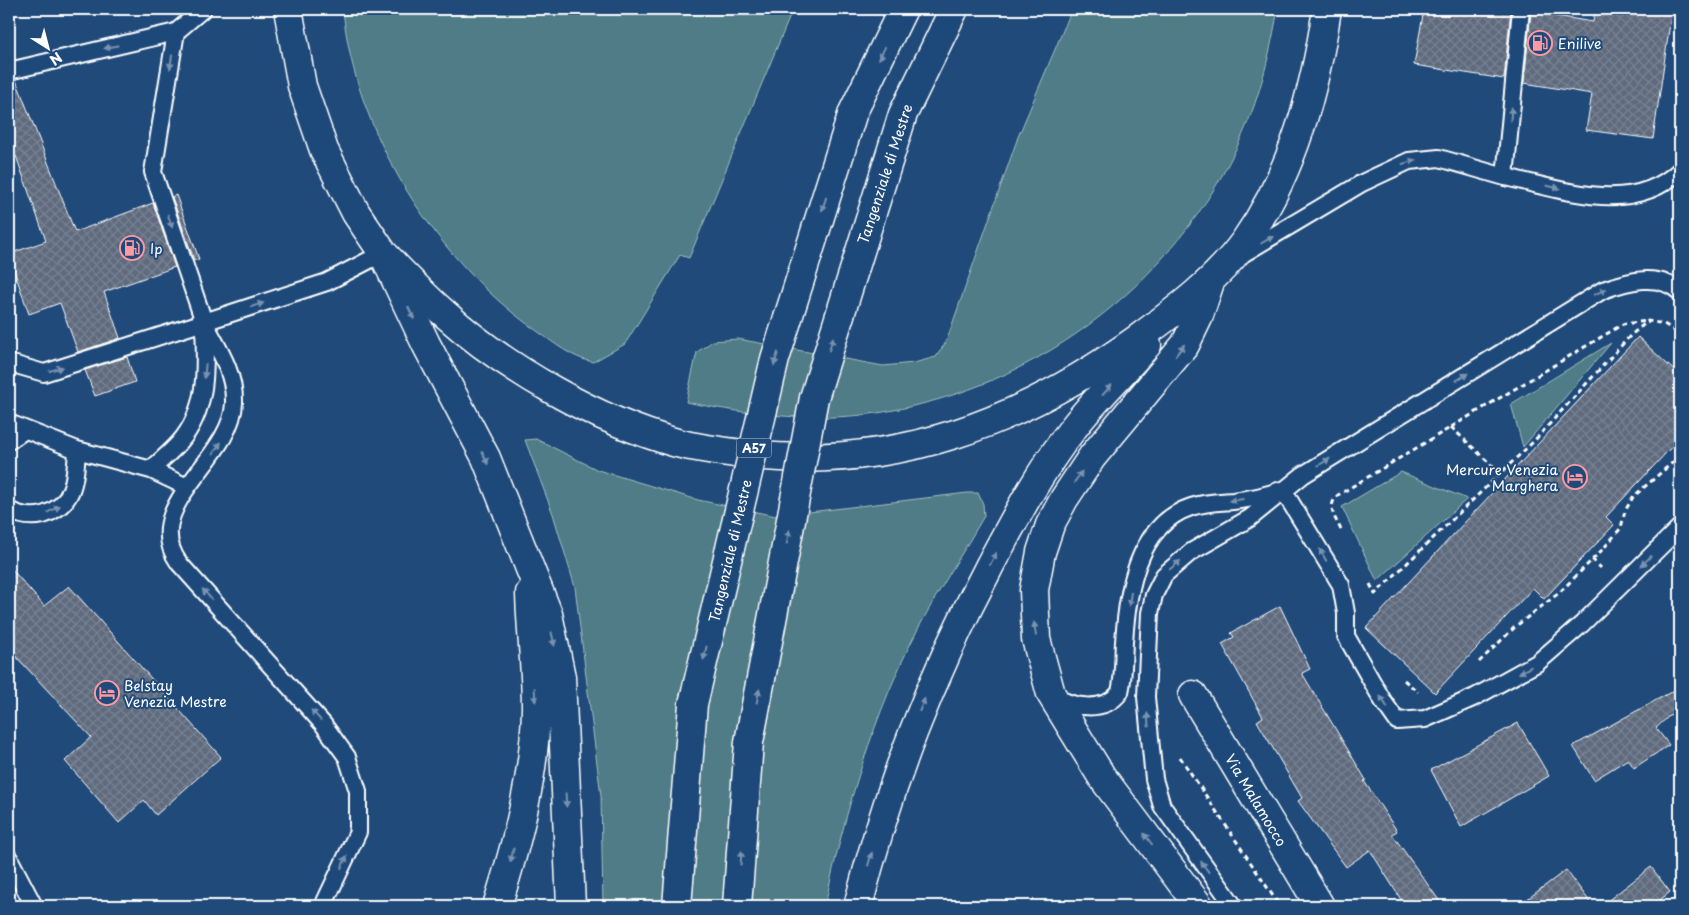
<svg xmlns="http://www.w3.org/2000/svg" width="1689" height="915" viewBox="0 0 1689 915" font-family="'Playpen Sans',sans-serif">
	<style>
		.grass { fill: #4f7c86; stroke: #a7bec2 }
		.building { fill: url(#building-cross-hatch); stroke: #fff }
		.lines { fill: none; stroke-linecap: round; stroke-linejoin: round }
		.service-casing { stroke: #fff; stroke-width: 20 }
		.minor-casing { stroke: #fff; stroke-width: 31 }
		.motorway-casing { stroke: #fff; stroke-width: 31 }
		.path { stroke: #fff; stroke-width: 3; stroke-dasharray: 5 4; stroke-linecap: butt }
		.service { stroke: #1f4a7a; stroke-width: 16 }
		.minor { stroke: #1f4a7a; stroke-width: 28 }
		.motorway { stroke: #1f4a7a; stroke-width: 28 }
		.motorway-bridge-casing { stroke: #fff; stroke-width: 31; stroke-linecap: butt }
		.motorway-bridge { stroke: #1f4a7a; stroke-width: 28 }
		.oneway { fill: #7992af }
		.labels { text-anchor: middle; dominant-baseline: central; stroke-width: 4; stroke-linejoin: round; paint-order: stroke }
		.shield { fill: #1f4a7a; stroke: #bcc9d7; stroke-width: 1 }
		.shield-label { font-size: 12px; font-weight: bold; fill: #fff }
		.poi-label { font-size: 14px; fill: #fff; stroke: #1f4a7a; text-anchor: start }
		.street-label { font-size: 14px; fill: #fff; stroke: #1f4a7a }
	</style>
	<defs>
		<pattern id="building-cross-hatch" width="8" height="8" patternUnits="userSpaceOnUse" patternTransform="scale(1.25)"><rect width="8" height="8" fill="#5f6b7e"/><path d="M0 0l8 8M0 8l8-8" fill="none" stroke="#778191"/></pattern>
	</defs>
	<rect width="100%" height="100%" fill="#1f4a7a"/>
	<filter id="ink" filterUnits="userSpaceOnUse"><feTurbulence type="fractalNoise" baseFrequency=".02" numOctaves="2"/><feDisplacementMap in="SourceGraphic" scale="10" xChannelSelector="R" yChannelSelector="G"/><feConvolveMatrix kernelMatrix="1 2 1 2 8 2 1 2 1" color-interpolation-filters="sRGB"/></filter>
	<g filter="url(#ink)">
		<path class="grass" d="M 343,9 L 793,9 L 689,258 L 680,255 L 625,344 L 593,362 C 572,358 554,343 537,331 C 436,261 354,132 343,9 Z
			M 1072,9 L 1278,9 C 1272,42 1265,75 1254,106 C 1198,262 1056,380 894,410 C 825,424 755,416 686,402 L 697,352 L 713,341 L 738,339 L 883,366 L 914,363 L 936,357 L 946,342 L 1018,137 Z
			M 1611,343 L 1523,447 L 1511,404 Z
			M 536,439 L 598,470 L 698,500 L 776,516 L 967,493 L 978,493 L 983,504 L 984,516 C 963,553 939,589 919,627 C 875,711 844,813 825,906 L 603,906 L 601,796 L 575,587 L 553,514 L 525,440 Z
			M 1401,472 L 1467,499 L 1377,581 L 1342,507 Z"/>
		<path class="building" d="M 1424,9 L 1511,9 L 1504,79 L 1414,65 Z
			M 1595,9 L 1672,9 L 1653,139 L 1586,130 L 1592,94 L 1524,83 L 1531,12 L 1593,22 Z
			M 16,80 L 75,232 L 153,203 L 175,267 L 104,292 L 120,338 L 78,352 L 60,303 L 29,314 L 9,256 L 9,254 L 46,241 L 16,156 L 9,159 L 9,81 Z
			M 176,195 L 199,259 L 194,260 L 172,197 Z
			M 1638,337 L 1680,376 L 1680,438 L 1606,517 L 1614,525 L 1544,599 L 1533,588 L 1435,693 L 1366,628 Z
			M 127,357 L 135,382 L 95,396 L 85,370 Z
			M 9,566 L 44,606 L 69,586 L 221,757 L 156,815 L 144,800 L 119,823 L 65,761 L 91,737 L 9,649 Z
			M 1280,606 L 1310,669 L 1302,673 L 1366,780 L 1364,781 L 1397,831 L 1392,834 L 1443,906 L 1405,906 L 1370,850 L 1346,867 L 1298,801 L 1302,798 L 1257,721 L 1263,717 L 1222,644 L 1234,637 L 1231,633 Z
			M 1680,687 L 1680,706 L 1656,728 L 1669,745 L 1634,768 L 1628,759 L 1594,780 L 1573,746 Z
			M 1518,723 L 1549,776 L 1461,827 L 1431,770 Z
			M 1651,867 L 1670,892 L 1653,906 L 1601,906 Z
			M 1566,870 L 1593,906 L 1518,906 Z"/>
		<g class="lines">
			<defs>
				<path id="service" d="M 203,9 L 176,32 L 153,172 L 204,322 L 327,282 L 383,253
					M 9,71 L 176,32
					M 1505,177 C 1562,189 1632,217 1680,170
					M 1241,255 L 1362,183 L 1409,161 L 1439,158 L 1505,177 L 1521,9
					M 204,322 C 218,348 235,373 234,403 C 232,460 138,506 179,563 L 323,724 L 347,757 L 358,791 L 358,832 L 323,906
					M 9,363 L 44,373 L 204,322
					M 9,423 L 77,450 L 151,470 L 187,487
					M 9,441 L 25,430
					M 151,470 C 160,461 171,452 179,443 C 208,410 206,367 204,327
					M 1283,490 L 1341,585 L 1346,613 L 1346,636 L 1383,701 L 1397,721 L 1425,719 L 1475,697 L 1537,663 L 1582,624 L 1680,527
					M 9,510 C 20,516 31,518 43,515 C 75,505 75,479 77,450
					M 1054,696 C 1073,708 1105,713 1120,692 C 1124,676 1123,659 1124,642 C 1127,593 1137,525 1191,507 C 1205,502 1219,502 1233,501 C 1249,499 1266,496 1281,490
					M 9,858 L 34,906
					M 1234,906 L 1162,806 L 1154,779 L 1146,697 L 1150,613 L 1154,595 L 1164,575 L 1191,552 L 1250,518 L 1303,475 L 1603,290 C 1628,281 1658,272 1680,292"/>
				<path id="minor" d="M 1193,695 L 1320,906"/>
				<path id="motorway" d="M 288,9 L 302,86 L 324,150 L 356,213 L 383,253 L 426,344 L 486,458 L 548,614 L 561,677 L 571,906
					M 383,253 C 403,274 423,295 445,314 C 506,369 598,421 677,443 C 701,449 727,452 751,455 C 898,470 1022,422 1140,337 C 1178,309 1217,280 1245,241 C 1293,173 1315,90 1327,9
					M 497,906 C 517,843 535,775 536,708 C 536,670 531,631 530,593
					M 858,906 C 889,784 931,677 990,565 C 1015,518 1041,469 1074,427 C 1096,398 1123,373 1147,345
					M 1199,906 L 1102,777 L 1051,694 L 1036,639 L 1034,590 L 1041,552 L 1050,525 L 1064,499 L 1092,457 L 1185,345 L 1198,318 L 1210,282"/>
			</defs>
			<use href="#service" class="service-casing"/>
			<use href="#minor" class="minor-casing"/>
			<use href="#motorway" class="motorway-casing"/>
			<path class="path" d="M 1451,427 L 1501,474
				M 1341,530 C 1335,517 1326,507 1338,495 L 1623,324 L 1648,321
				M 1592,559 L 1601,568
				M 1370,584 L 1375,594 L 1533,442 L 1631,335 L 1648,321 L 1664,324 L 1680,334
				M 1479,662 L 1516,626 L 1559,593 L 1603,549 L 1621,528 L 1625,511 L 1633,497 L 1680,456
				M 1404,680 L 1418,692
				M 1180,757 L 1277,902"/>
			<use href="#service" class="service"/>
			<use href="#minor" class="minor"/>
			<use href="#motorway" class="motorway"/>
			<defs>
				<path id="motorway-bridge" d="M 677,906 L 693,704 L 775,359 L 853,112 L 903,9
					M 737,906 L 749,742 L 814,398 L 903,114 L 954,9"/>
			</defs>
			<use href="#motorway-bridge" class="motorway-bridge-casing"/>
			<use href="#motorway-bridge" class="motorway-bridge"/>
		</g>
		<defs><path id="oneway-solid" d="M-6-.8H1V-3.2L6.5 0L1 3.2V.8H-6Z" transform="scale(1.25)"/></defs>
		<g class="oneway">
			<use href="#oneway-solid" transform="translate(111 47) rotate(167)"/>
			<use href="#oneway-solid" transform="translate(882 53) rotate(116)"/>
			<use href="#oneway-solid" transform="translate(171 62) rotate(99)"/>
			<use href="#oneway-solid" transform="translate(1511 114) rotate(-85)"/>
			<use href="#oneway-solid" transform="translate(1409 162) rotate(-17)"/>
			<use href="#oneway-solid" transform="translate(1553 187) rotate(12)"/>
			<use href="#oneway-solid" transform="translate(824 204) rotate(108)"/>
			<use href="#oneway-solid" transform="translate(170 221) rotate(71)"/>
			<use href="#oneway-solid" transform="translate(1267 240) rotate(-30)"/>
			<use href="#oneway-solid" transform="translate(1600 292) rotate(-26)"/>
			<use href="#oneway-solid" transform="translate(257 305) rotate(-18)"/>
			<use href="#oneway-solid" transform="translate(411 313) rotate(65)"/>
			<use href="#oneway-solid" transform="translate(831 344) rotate(-73)"/>
			<use href="#oneway-solid" transform="translate(1180 350) rotate(-52)"/>
			<use href="#oneway-solid" transform="translate(776 359) rotate(106)"/>
			<use href="#oneway-solid" transform="translate(56 369) rotate(-18)"/>
			<use href="#oneway-solid" transform="translate(205 371) rotate(95)"/>
			<use href="#oneway-solid" transform="translate(1462 377) rotate(-32)"/>
			<use href="#oneway-solid" transform="translate(1107 390) rotate(-48)"/>
			<use href="#oneway-solid" transform="translate(217 448) rotate(-55)"/>
			<use href="#oneway-solid" transform="translate(485 458) rotate(65)"/>
			<use href="#oneway-solid" transform="translate(1324 462) rotate(-32)"/>
			<use href="#oneway-solid" transform="translate(1078 477) rotate(-55)"/>
			<use href="#oneway-solid" transform="translate(1236 500) rotate(173)"/>
			<use href="#oneway-solid" transform="translate(54 509) rotate(-29)"/>
			<use href="#oneway-solid" transform="translate(788 537) rotate(-79)"/>
			<use href="#oneway-solid" transform="translate(1323 555) rotate(-119)"/>
			<use href="#oneway-solid" transform="translate(993 559) rotate(-62)"/>
			<use href="#oneway-solid" transform="translate(1646 561) rotate(135)"/>
			<use href="#oneway-solid" transform="translate(1175 565) rotate(-40)"/>
			<use href="#oneway-solid" transform="translate(207 594) rotate(-132)"/>
			<use href="#oneway-solid" transform="translate(1130 599) rotate(98)"/>
			<use href="#oneway-solid" transform="translate(1035 629) rotate(-98)"/>
			<use href="#oneway-solid" transform="translate(553 639) rotate(78)"/>
			<use href="#oneway-solid" transform="translate(705 653) rotate(103)"/>
			<use href="#oneway-solid" transform="translate(1525 670) rotate(151)"/>
			<use href="#oneway-solid" transform="translate(535 695) rotate(87)"/>
			<use href="#oneway-solid" transform="translate(758 696) rotate(-79)"/>
			<use href="#oneway-solid" transform="translate(1384 702) rotate(-123)"/>
			<use href="#oneway-solid" transform="translate(922 705) rotate(-67)"/>
			<use href="#oneway-solid" transform="translate(316 715) rotate(-132)"/>
			<use href="#oneway-solid" transform="translate(1148 720) rotate(-96)"/>
			<use href="#oneway-solid" transform="translate(566 800) rotate(87)"/>
			<use href="#oneway-solid" transform="translate(1148 839) rotate(-127)"/>
			<use href="#oneway-solid" transform="translate(512 855) rotate(104)"/>
			<use href="#oneway-solid" transform="translate(741 858) rotate(-86)"/>
			<use href="#oneway-solid" transform="translate(870 859) rotate(-74)"/>
			<use href="#oneway-solid" transform="translate(344 862) rotate(-65)"/>
			<use href="#oneway-solid" transform="translate(1205 867) rotate(-126)"/>
		</g>
	</g>
	<defs>
		<symbol id="fuel-ring" viewBox="-11 -11 22 22"><circle r="9.5" fill="#1f4a7a" stroke="#ff9aa2" stroke-width="1.5"/><path d="M-5.5-6h7V0h2V4h1.3V-2.5L3-4.5l.8-.8L6-3V5H2.5V1h-1V6h-7ZM-4.2-4.7v3.2H.2V-4.7Z" fill="#ff9aa2"/></symbol>
		<symbol id="hotel-ring" viewBox="-11 -11 22 22"><circle r="9.5" fill="#1f4a7a" stroke="#ff9aa2" stroke-width="1.5"/><path d="M-6-4.5h1.5V1H6V5H4.5V3h-9V5H-6ZM-4 0a1.8 1.8 0 1 1 3.6 0ZM.5 0V-2.5h3Q6-2.5 6 0Z" fill="#ff9aa2"/></symbol>
	</defs>
	<g fill-rule="evenodd">
		<use href="#fuel-ring" x="1526" y="29" width="28" height="28"/>
		<use href="#fuel-ring" x="118" y="234" width="28" height="28"/>
		<use href="#hotel-ring" x="1561" y="463" width="28" height="28"/>
		<use href="#hotel-ring" x="93" y="679" width="28" height="28"/>
	</g>
	<g class="labels">
		<rect class="shield" x="736.5" y="438.5" width="35" height="19" rx="4"/>
		<g class="shield-label">
			<text x="754" y="448">A57</text>
		</g>
		<g class="poi-label">
			<text x="1558" y="43">Enilive</text>
			<text x="150" y="248">Ip</text>
			<text x="1558" y="469" text-anchor="end">Mercure Venezia<tspan x="1558" dy="16">Marghera</tspan></text>
			<text x="124" y="685">Belstay<tspan x="124" dy="16">Venezia Mestre</tspan></text>
		</g>
		<g class="street-label">
			<text transform="translate(885 174) rotate(-72)">Tangenziale di Mestre</text>
			<text transform="translate(730 551) rotate(-77)">Tangenziale di Mestre</text>
			<text transform="translate(1256 800) rotate(59)">Via Malamocco</text>
		</g>
	</g>
	<rect width="1689" height="915" fill="none" stroke="#1f4a7a" stroke-width="30"/>
	<rect x="15" y="15" width="1659" height="885" fill="none" stroke="#fff" stroke-width="2" filter="url(#ink)"/>
	<g transform="translate(48 48) rotate(144)" stroke="#1f4a7a" stroke-width="4" paint-order="stroke">
	<path d="M0-4L9 19L0 12L-9 19Z" fill="#ffffff"/>
	<text y="-8" font-size="14" font-weight="bold" text-anchor="middle" fill="#ffffff">N</text>
	</g>
</svg>
